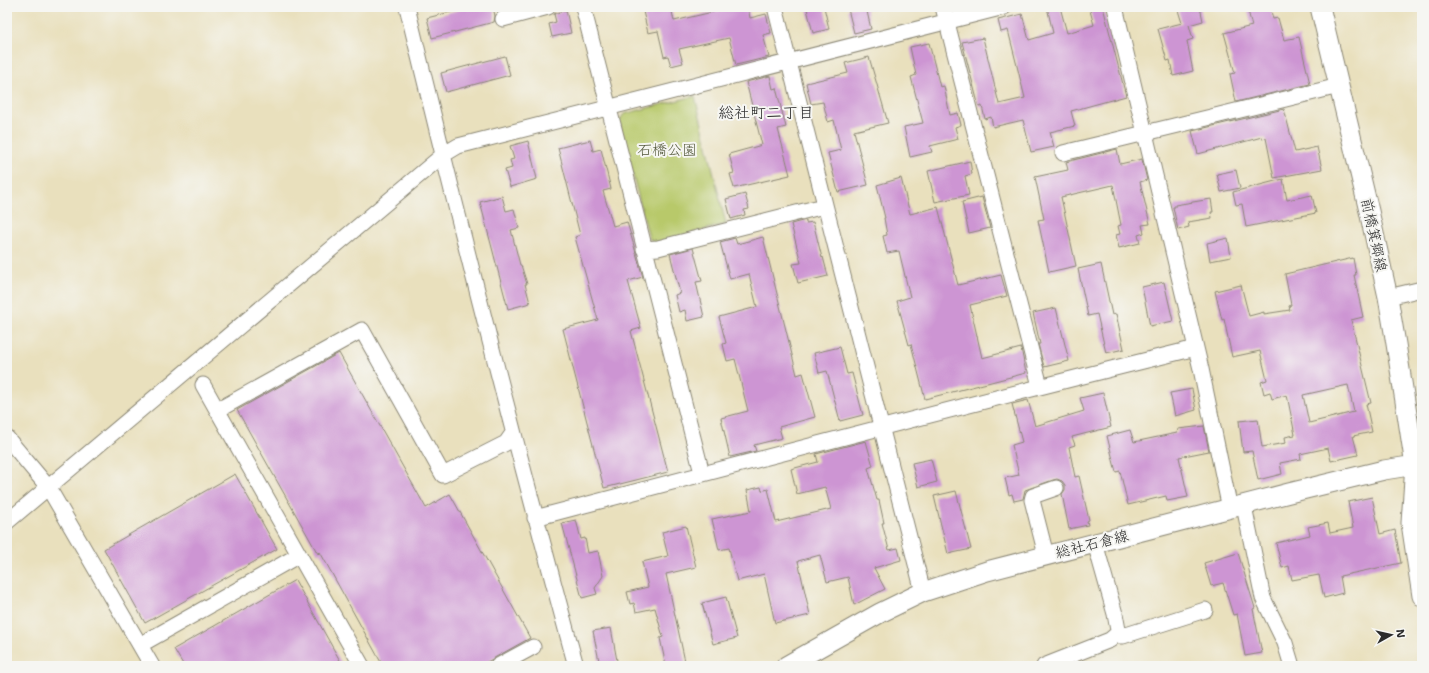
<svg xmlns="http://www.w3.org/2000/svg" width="1429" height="673" viewBox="0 0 1429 673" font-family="'Shantell Sans','Klee One',sans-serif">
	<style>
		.green { fill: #b8c96b; stroke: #727a4b }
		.building { fill: #cd95d3; fill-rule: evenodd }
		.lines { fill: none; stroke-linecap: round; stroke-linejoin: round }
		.minor-casing { stroke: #8a8674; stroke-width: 17 }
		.major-casing { stroke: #8a8674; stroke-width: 21 }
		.minor { stroke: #fff; stroke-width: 15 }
		.major { stroke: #fff; stroke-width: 19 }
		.labels { text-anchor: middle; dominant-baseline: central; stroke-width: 4; stroke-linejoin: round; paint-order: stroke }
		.park-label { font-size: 15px; fill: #555a3e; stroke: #f6f6f2 }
		.street-label { font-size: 15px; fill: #2b2b2b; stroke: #f6f6f2 }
		.neighbourhood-label { font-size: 16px; fill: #2b2b2b; stroke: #f6f6f2 }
	</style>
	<rect width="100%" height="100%" fill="#f6f6f2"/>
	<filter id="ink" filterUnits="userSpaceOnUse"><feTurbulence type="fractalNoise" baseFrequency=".025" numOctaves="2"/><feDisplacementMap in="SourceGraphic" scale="8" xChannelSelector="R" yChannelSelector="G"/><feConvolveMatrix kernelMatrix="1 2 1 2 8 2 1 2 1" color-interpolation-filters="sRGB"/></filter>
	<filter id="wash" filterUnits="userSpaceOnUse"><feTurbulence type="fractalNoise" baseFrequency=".012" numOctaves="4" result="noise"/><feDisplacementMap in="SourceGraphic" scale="16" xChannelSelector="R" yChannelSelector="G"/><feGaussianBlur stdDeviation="0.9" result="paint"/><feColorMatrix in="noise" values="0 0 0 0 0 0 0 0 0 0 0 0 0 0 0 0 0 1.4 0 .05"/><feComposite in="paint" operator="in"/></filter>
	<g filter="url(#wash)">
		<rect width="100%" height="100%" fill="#e9e0bd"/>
		<path class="green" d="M 695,96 L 726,224 L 655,243 L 649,238 L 619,121 L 624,114 Z"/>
		<g id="blocks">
			<path class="building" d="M 470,7 L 493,7 L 495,16 L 494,22 L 432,38 L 427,18 Z
				M 642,7 L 671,7 L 674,21 L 721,10 L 720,7 L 748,7 L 750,18 L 766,14 L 771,33 L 763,35 L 769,57 L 736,65 L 729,38 L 679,49 L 683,63 L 671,66 L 668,56 L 664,57 L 658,31 L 648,33 Z
				M 815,7 L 824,7 L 829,29 L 813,33 L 807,9 Z
				M 855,7 L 866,7 L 871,29 L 854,33 L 848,9 Z
				M 1047,7 L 1060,7 L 1067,33 L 1094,25 L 1089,7 L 1103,7 L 1126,96 L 1071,111 L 1075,126 L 1050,132 L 1054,147 L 1031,152 L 1023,120 L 993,127 L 991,117 L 985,119 L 982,106 L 979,107 L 962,42 L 983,38 L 999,104 L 1025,98 L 1008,30 L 1001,32 L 998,20 L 1022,14 L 1029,40 L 1053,33 Z
				M 1177,7 L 1200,7 L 1203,21 L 1189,25 L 1193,39 L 1187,41 L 1193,71 L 1173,76 L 1170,60 L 1167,61 L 1158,29 L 1182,23 Z
				M 1247,7 L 1270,7 L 1273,19 L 1278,18 L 1284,40 L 1299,37 L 1310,84 L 1236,102 L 1230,74 L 1235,73 L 1224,33 L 1252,26 Z
				M 566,10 L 571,33 L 552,37 L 549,24 L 556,22 L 554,14 Z
				M 929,43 L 940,87 L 944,86 L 950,115 L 958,113 L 961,125 L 955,127 L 958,139 L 930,146 L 932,152 L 910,157 L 904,127 L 923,123 L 911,77 L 916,75 L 910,47 Z
				M 505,56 L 510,75 L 446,92 L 441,73 Z
				M 869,57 L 888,123 L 854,131 L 868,185 L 838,192 L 828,153 L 841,150 L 834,120 L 828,122 L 823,102 L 811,104 L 806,83 L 848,73 L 845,63 Z
				M 770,76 L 773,89 L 776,88 L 786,127 L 778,129 L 790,175 L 734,188 L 730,174 L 734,173 L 729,154 L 762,145 L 746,82 Z
				M 1284,109 L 1295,152 L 1317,147 L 1322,169 L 1274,178 L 1266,138 L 1262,139 L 1262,137 L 1198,154 L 1192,131 Z
				M 590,140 L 593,151 L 601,149 L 611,189 L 603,191 L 613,226 L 627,222 L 643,277 L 628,281 L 641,328 L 631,331 L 668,472 L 604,488 L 563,329 L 598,320 L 575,237 L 580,235 L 558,148 Z
				M 528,141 L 537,179 L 510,187 L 505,170 L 512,168 L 510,160 L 514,159 L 510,146 Z
				M 1117,149 L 1120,164 L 1142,159 L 1147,180 L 1140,182 L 1150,224 L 1142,225 L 1144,233 L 1138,235 L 1140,243 L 1119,248 L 1116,235 L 1120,234 L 1118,226 L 1121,225 L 1113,185 L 1061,197 L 1076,266 L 1049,272 L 1038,220 L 1044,219 L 1035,177 L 1068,170 L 1066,162 Z
				M 970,161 L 972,174 L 965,176 L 969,195 L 935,202 L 928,171 Z
				M 1236,170 L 1240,188 L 1221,192 L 1217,174 Z
				M 901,178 L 910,214 L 938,207 L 958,285 L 1001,275 L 1007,296 L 970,305 L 982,358 L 1021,348 L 1026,373 L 925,399 L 911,344 L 909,345 L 897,301 L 910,297 L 899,251 L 887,253 L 883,236 L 887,235 L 884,218 L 885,218 L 877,185 Z
				M 1283,179 L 1287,200 L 1312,195 L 1316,213 L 1246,227 L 1242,204 L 1236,205 L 1233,192 Z
				M 745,194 L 749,209 L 744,210 L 745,215 L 731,219 L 726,199 Z
				M 502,196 L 506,211 L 514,209 L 519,228 L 511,230 L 520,265 L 521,265 L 527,284 L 525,284 L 530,303 L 508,309 L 480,202 Z
				M 982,197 L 990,228 L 969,233 L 962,202 Z
				M 1211,199 L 1213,212 L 1211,212 L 1212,218 L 1188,222 L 1189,227 L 1178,230 L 1173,207 L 1175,207 L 1175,205 Z
				M 806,220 L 806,223 L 813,222 L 822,258 L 823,257 L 828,276 L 798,283 L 793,264 L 801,263 L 791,224 Z
				M 763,237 L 797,375 L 803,373 L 815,417 L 779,427 L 782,438 L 754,445 L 756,451 L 730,457 L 721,418 L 748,411 L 735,359 L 727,361 L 723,344 L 726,343 L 719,317 L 757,307 L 749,274 L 730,279 L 720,242 L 735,238 L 737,244 Z
				M 1228,238 L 1231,257 L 1210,261 L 1207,243 Z
				M 693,248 L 702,281 L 696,282 L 704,317 L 687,321 L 685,310 L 679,312 L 675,295 L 680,293 L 670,254 Z
				M 1353,258 L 1356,275 L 1354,275 L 1363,317 L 1351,320 L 1371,403 L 1366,404 L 1372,432 L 1353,436 L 1358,455 L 1331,461 L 1328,448 L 1300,454 L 1301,459 L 1280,463 L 1282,474 L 1258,480 L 1252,451 L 1243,452 L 1239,421 L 1258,419 L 1262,447 L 1286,443 L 1285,437 L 1295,435 L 1287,395 L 1272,399 L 1270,392 L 1264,394 L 1261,382 L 1267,380 L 1260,351 L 1232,357 L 1224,319 L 1222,320 L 1215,291 L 1241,285 L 1249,316 L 1264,312 L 1264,314 L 1290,310 L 1289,306 L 1291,305 L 1285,274 ZM 1348,385 L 1354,412 L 1309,423 L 1303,395 Z
				M 1101,264 L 1112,315 L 1116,314 L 1124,349 L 1106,353 L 1097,314 L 1088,316 L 1078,269 Z
				M 1164,282 L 1173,321 L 1150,326 L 1142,287 Z
				M 1056,308 L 1069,361 L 1044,367 L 1038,344 L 1040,344 L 1033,313 Z
				M 840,347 L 847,374 L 852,373 L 863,415 L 840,421 L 827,371 L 819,373 L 814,353 Z
				M 339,353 L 426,508 L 450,494 L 530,638 L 480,666 L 383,666 L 320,552 L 318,554 L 237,410 Z
				M 1192,389 L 1196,410 L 1175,416 L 1170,393 Z
				M 1103,393 L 1111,427 L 1072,437 L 1075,445 L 1069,447 L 1075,477 L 1079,476 L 1089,520 L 1087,521 L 1088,525 L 1069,529 L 1062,494 L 1065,490 L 1065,485 L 1062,481 L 1057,479 L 1053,480 L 1025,490 L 1023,499 L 1014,501 L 1012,494 L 1009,495 L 1005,478 L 1019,475 L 1012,445 L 1022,442 L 1012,404 L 1028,400 L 1035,426 L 1084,411 L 1080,398 Z
				M 1204,426 L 1209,451 L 1179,457 L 1188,497 L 1167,501 L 1166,496 L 1128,505 L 1120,471 L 1116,472 L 1107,436 L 1130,430 L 1134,442 L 1177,433 L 1178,429 Z
				M 866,441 L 873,466 L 868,468 L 877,500 L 879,500 L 884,523 L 882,523 L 889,550 L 898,548 L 901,560 L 874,568 L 885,589 L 854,605 L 848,577 L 827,582 L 820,555 L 798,561 L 810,615 L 775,623 L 764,574 L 737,581 L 729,548 L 719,550 L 712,519 L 751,511 L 747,490 L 761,487 L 762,491 L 768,489 L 776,522 L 831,509 L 825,487 L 797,494 L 791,469 L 818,462 L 816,454 Z
				M 931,459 L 937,482 L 918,487 L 912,463 Z
				M 235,474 L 277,549 L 145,623 L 104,549 Z
				M 956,491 L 971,549 L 948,554 L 934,496 Z
				M 1372,497 L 1380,534 L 1395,530 L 1401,563 L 1340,576 L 1343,593 L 1324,598 L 1319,575 L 1292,580 L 1289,566 L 1282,568 L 1276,543 L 1310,535 L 1308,527 L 1328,523 L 1330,533 L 1353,528 L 1348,502 Z
				M 576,520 L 581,539 L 585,538 L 588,553 L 598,551 L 603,576 L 595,588 L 597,594 L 582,598 L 562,523 Z
				M 686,526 L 696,567 L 666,574 L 686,666 L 666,666 L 660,638 L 663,637 L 655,608 L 636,612 L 634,603 L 630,604 L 627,592 L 648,587 L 642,562 L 668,556 L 662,532 Z
				M 1238,553 L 1255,608 L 1253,609 L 1262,653 L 1245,656 L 1237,614 L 1233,615 L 1223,583 L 1211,586 L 1204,563 Z
				M 295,580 L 343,666 L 184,666 L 174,649 Z
				M 726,597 L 737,638 L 713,644 L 702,603 Z
				M 611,628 L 618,666 L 600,666 L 593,631 Z"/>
		</g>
	</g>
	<g filter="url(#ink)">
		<use href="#blocks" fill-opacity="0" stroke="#8a8674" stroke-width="1"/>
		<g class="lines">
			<defs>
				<path id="minor" d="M 407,7 C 460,227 516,447 576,666
					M 583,7 L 702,473
					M 775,7 L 923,592
					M 943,7 L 1040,386
					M 1115,7 L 1201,369 L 1230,509
					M 503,19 L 548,7
					M 1063,153 L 1339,86
					M 644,249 L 658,248 L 824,206
					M 1388,297 L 1422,289
					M 203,385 L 362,666
					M 218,410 L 362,330 L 443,475 L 506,443 L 513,433
					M 7,438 L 48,487 L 152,666
					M 1244,506 L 1263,598 L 1285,643 L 1291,663 L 1290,666
					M 535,518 C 755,460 975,402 1196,348
					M 7,522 L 443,155 L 458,146 L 1004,7
					M 1046,555 L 1032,500 L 1033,496 L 1056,488
					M 1117,634 L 1120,636 L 1123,636 L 1205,610
					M 140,645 L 299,555
					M 498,666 L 533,647
					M 1044,666 L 1110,640 L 1117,634 L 1118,630 L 1115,614 L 1095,543"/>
				<path id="major" d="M 1320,7 L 1369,211 L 1388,297 L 1396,344 L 1415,465 L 1411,523 L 1422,596
					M 786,666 L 880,613 L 923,592 L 987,571 L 1289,493 L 1384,470 L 1415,465"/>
			</defs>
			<use href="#minor" class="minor-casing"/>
			<use href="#major" class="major-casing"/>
			<use href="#minor" class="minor"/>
			<use href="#major" class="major"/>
		</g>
	</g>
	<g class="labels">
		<g class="park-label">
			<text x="667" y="150">石橋公園</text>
		</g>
		<g class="street-label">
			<text transform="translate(1374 235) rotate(78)">前橋箕郷線</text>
			<text transform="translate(1092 544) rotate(-14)">総社石倉線</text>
		</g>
		<g class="neighbourhood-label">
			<text x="766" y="112">総社町二丁目</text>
		</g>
	</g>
	<rect width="1429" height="673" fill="none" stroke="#f6f6f2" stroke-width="24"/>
	<g transform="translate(1391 635) rotate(82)" stroke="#f6f6f2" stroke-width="3" paint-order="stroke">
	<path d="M0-3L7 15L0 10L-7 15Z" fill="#2b2b2b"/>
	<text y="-6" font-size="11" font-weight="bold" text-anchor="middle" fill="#2b2b2b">N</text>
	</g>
</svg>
